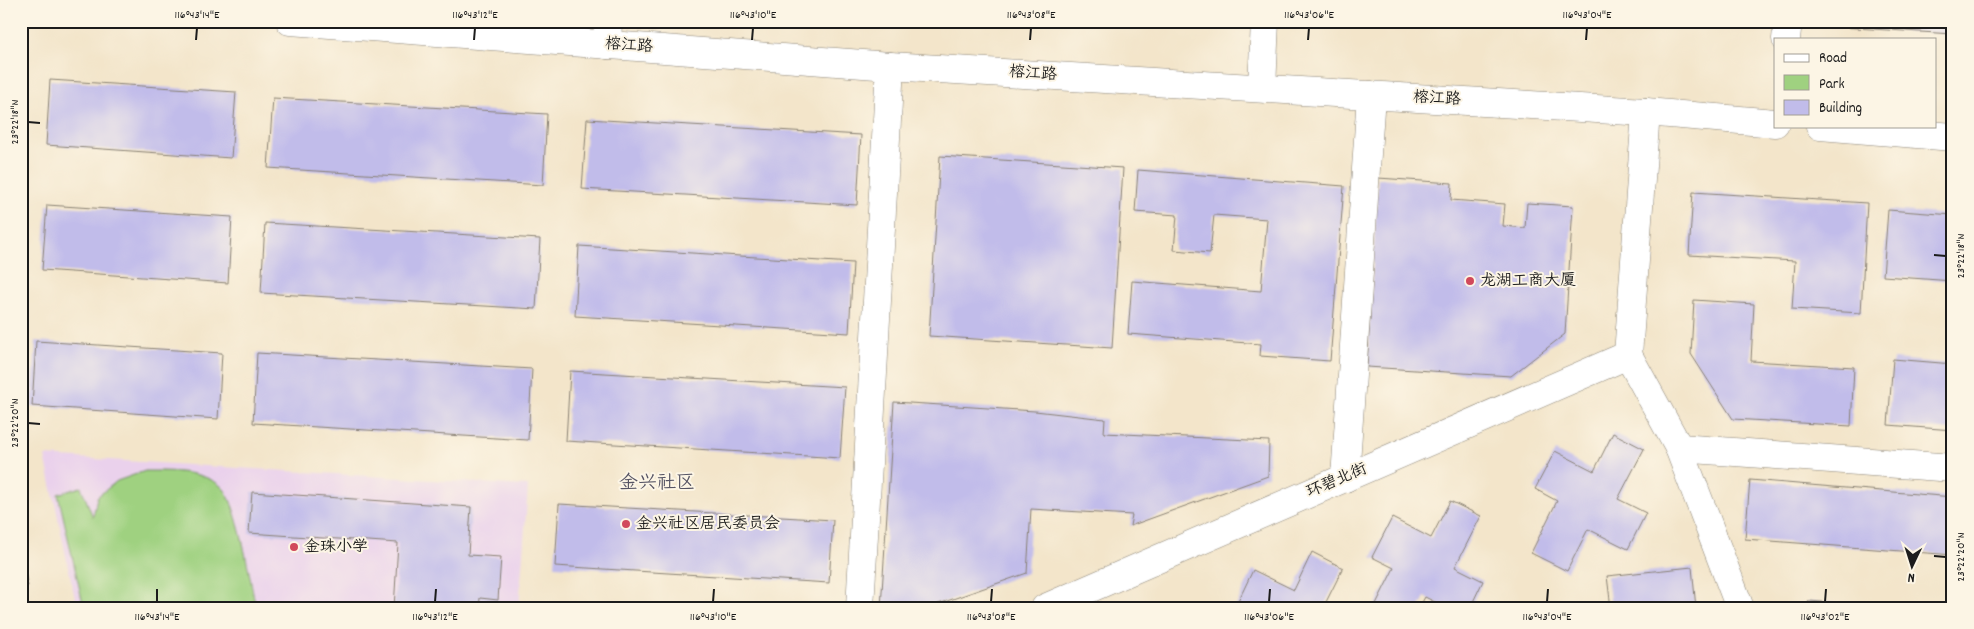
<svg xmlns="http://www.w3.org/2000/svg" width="1974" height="629" font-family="Dekko,'LXGW WenKai TC',sans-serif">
  <rect width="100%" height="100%" fill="#fcf5e5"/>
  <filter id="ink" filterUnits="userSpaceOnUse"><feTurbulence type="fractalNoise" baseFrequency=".02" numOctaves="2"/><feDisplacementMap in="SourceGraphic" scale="10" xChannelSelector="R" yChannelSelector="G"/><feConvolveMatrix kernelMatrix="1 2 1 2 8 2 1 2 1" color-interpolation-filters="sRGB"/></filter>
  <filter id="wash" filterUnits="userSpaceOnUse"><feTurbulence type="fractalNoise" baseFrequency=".0096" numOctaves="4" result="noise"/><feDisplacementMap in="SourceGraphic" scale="20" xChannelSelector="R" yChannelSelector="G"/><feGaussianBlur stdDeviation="1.12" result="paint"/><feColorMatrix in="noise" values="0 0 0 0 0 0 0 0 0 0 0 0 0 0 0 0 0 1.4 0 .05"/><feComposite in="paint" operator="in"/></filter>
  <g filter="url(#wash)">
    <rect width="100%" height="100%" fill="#f3e5ca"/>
    <polygon fill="#ead1ec" points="45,456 528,486 519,608 77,608"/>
    <path fill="#9fd180" stroke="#5e764e" d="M145 471C169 471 205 470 223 488 238 503 251 584 256 608H84L58 494 81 487 93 517 97 497 117 481Z"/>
    <g id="blocks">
      <g fill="#c1bcea">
        <polygon points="1807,21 1953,21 1953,34 1807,25"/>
        <polygon points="50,80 236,92 231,158 46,145"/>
        <polygon points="273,98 547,114 543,185 268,168"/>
        <polygon points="587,119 861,135 857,205 582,189"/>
        <polygon points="940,156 1123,168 1112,348 929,336"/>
        <polygon points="1138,170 1344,186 1330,361 1260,356 1261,344 1128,334 1132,281 1261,291 1267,219 1214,215 1210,253 1174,250 1177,215 1135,212"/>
        <polygon points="1378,178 1452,183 1451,200 1505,204 1503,226 1525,228 1527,203 1573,206 1565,334 1511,376 1367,367"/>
        <polygon points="1693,192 1867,203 1861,313 1792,309 1795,261 1689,255"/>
        <polygon points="47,205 232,217 228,283 42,270"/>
        <polygon points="1888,210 1953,215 1953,281 1883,276"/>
        <polygon points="265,223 540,239 536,309 261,293"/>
        <polygon points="579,246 853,263 849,333 575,316"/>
        <polygon points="1694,300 1754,304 1751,361 1854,367 1851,426 1733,419 1691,354"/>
        <polygon points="36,341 222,353 218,419 32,406"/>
        <polygon points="257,353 532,369 528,440 253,423"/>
        <polygon points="1893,359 1953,364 1953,430 1888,425"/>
        <polygon points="570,371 845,387 840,458 566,441"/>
        <polygon points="894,402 1035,411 1105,419 1104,433 1269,441 1268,476 1130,526 1132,515 1031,509 1027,573 927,608 881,608"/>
        <polygon points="1613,433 1644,449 1618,499 1646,513 1628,549 1588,529 1567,571 1531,553 1557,501 1535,489 1555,451 1594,471"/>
        <polygon points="1750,480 1953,497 1953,555 1745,539"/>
        <polygon points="252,492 471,507 468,555 501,557 498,600 480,598 479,608 394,608 398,543 249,533"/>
        <polygon points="1450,501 1481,516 1455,567 1483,581 1470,608 1447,608 1425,597 1419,608 1374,608 1394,568 1372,557 1392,518 1431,538"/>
        <polygon points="559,504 833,520 829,583 555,566"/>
        <polygon points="1312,552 1343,568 1323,608 1235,608 1253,570 1294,590"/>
        <polygon points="21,555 28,586 21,587"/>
        <polygon points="1692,567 1696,608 1611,608 1607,576"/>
        <polygon points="1808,601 1881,606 1881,608 1808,608"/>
      </g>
    </g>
  </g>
  <g filter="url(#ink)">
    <use href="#blocks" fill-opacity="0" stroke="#888073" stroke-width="1"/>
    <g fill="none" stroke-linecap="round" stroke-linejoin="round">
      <g stroke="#888073" stroke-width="29">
        <g id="minor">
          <polyline points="290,21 890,66 1646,112 1775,123"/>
          <polyline points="1786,39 1788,21"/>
          <polyline points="607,45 608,21"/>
          <polyline points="1262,88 1265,21"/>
          <polyline points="1646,112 1628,355 1679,448 1740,608"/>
          <polyline points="1820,126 1953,137"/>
          <polyline points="1679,448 1953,468"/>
          <polyline points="1345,478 1371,95"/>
          <polyline points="860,608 890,66"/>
          <polyline points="1045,608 1628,355"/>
        </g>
      </g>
      <use href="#minor" stroke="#fff" stroke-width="28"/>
    </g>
  </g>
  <path fill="none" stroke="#1c1c1c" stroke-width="2" d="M196 40 197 28M474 40 475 28M752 40 753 28M1030 40 1031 28M1308 40 1309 28M1586 40 1587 28M28 122 40 123M1934 255 1946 256M28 423 40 424M1934 556 1946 557M157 602V589M435 602 436 589M713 602 714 589M991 602 992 589M1269 602 1270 589M1547 602 1548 589M1825 602 1826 589"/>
  <g fill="#d1495b" stroke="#fcf5e5" stroke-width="2">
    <circle cx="1470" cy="281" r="5"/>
    <circle cx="626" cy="524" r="5"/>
    <circle cx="294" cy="547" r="5"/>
  </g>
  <g text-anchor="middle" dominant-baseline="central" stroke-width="4" stroke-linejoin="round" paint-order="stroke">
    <g font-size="16" fill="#1c1c1c" stroke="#fcf5e5">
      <text transform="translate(629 46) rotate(4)">榕江路</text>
      <text transform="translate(1033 74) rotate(4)">榕江路</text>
      <text transform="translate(1437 99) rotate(3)">榕江路</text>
      <text transform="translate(1337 481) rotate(-23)">环碧北街</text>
    </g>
    <g font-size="16" fill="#1c1c1c" stroke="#fcf5e5" text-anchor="start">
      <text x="1480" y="281">龙湖工商大厦</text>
      <text x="636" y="524">金兴社区居民委员会</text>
      <text x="304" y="547">金珠小学</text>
    </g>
    <g font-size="19" fill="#565464" stroke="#fcf5e5">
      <text x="657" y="484">金兴社区</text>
    </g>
  </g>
  <rect width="1974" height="629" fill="none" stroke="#fcf5e5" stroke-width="55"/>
  <rect x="1774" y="38" width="162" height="90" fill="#fcf5e5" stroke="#a29e95"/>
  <rect x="1784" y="54" width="25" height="8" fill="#ffffff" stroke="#a29e95"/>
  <text x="1819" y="62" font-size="15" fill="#1c1c1c">Road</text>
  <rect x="1784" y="75" width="25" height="15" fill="#9fd180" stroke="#a29e95"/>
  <text x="1819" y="88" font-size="15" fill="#1c1c1c">Park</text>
  <rect x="1784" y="100" width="25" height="15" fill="#c1bcea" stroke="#a29e95"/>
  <text x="1819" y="112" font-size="15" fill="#1c1c1c">Building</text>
  <g transform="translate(1912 566) rotate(184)" stroke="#fcf5e5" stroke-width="4" paint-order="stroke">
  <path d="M0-4L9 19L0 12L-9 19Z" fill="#1c1c1c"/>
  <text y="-8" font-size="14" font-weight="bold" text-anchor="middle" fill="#1c1c1c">N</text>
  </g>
  <rect x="28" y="28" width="1918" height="574" fill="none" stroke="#1c1c1c" stroke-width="2"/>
  <g font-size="12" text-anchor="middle" fill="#1c1c1c">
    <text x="197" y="18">116°43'14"E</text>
    <text x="475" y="18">116°43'12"E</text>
    <text x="753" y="18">116°43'10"E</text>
    <text x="1031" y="18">116°43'08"E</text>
    <text x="1309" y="18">116°43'06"E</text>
    <text x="1587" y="18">116°43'04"E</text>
    <text transform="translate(14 122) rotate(-90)" y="4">23°22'18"N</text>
    <text transform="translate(1960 256) rotate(-90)" y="4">23°22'18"N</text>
    <text transform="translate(14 423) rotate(-90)" y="4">23°22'20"N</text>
    <text transform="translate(1960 557) rotate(-90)" y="4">23°22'20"N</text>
    <text x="157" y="620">116°43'14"E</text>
    <text x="435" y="620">116°43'12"E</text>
    <text x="713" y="620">116°43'10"E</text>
    <text x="991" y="620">116°43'08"E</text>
    <text x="1269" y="620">116°43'06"E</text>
    <text x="1547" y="620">116°43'04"E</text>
    <text x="1825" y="620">116°43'02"E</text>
  </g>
</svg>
